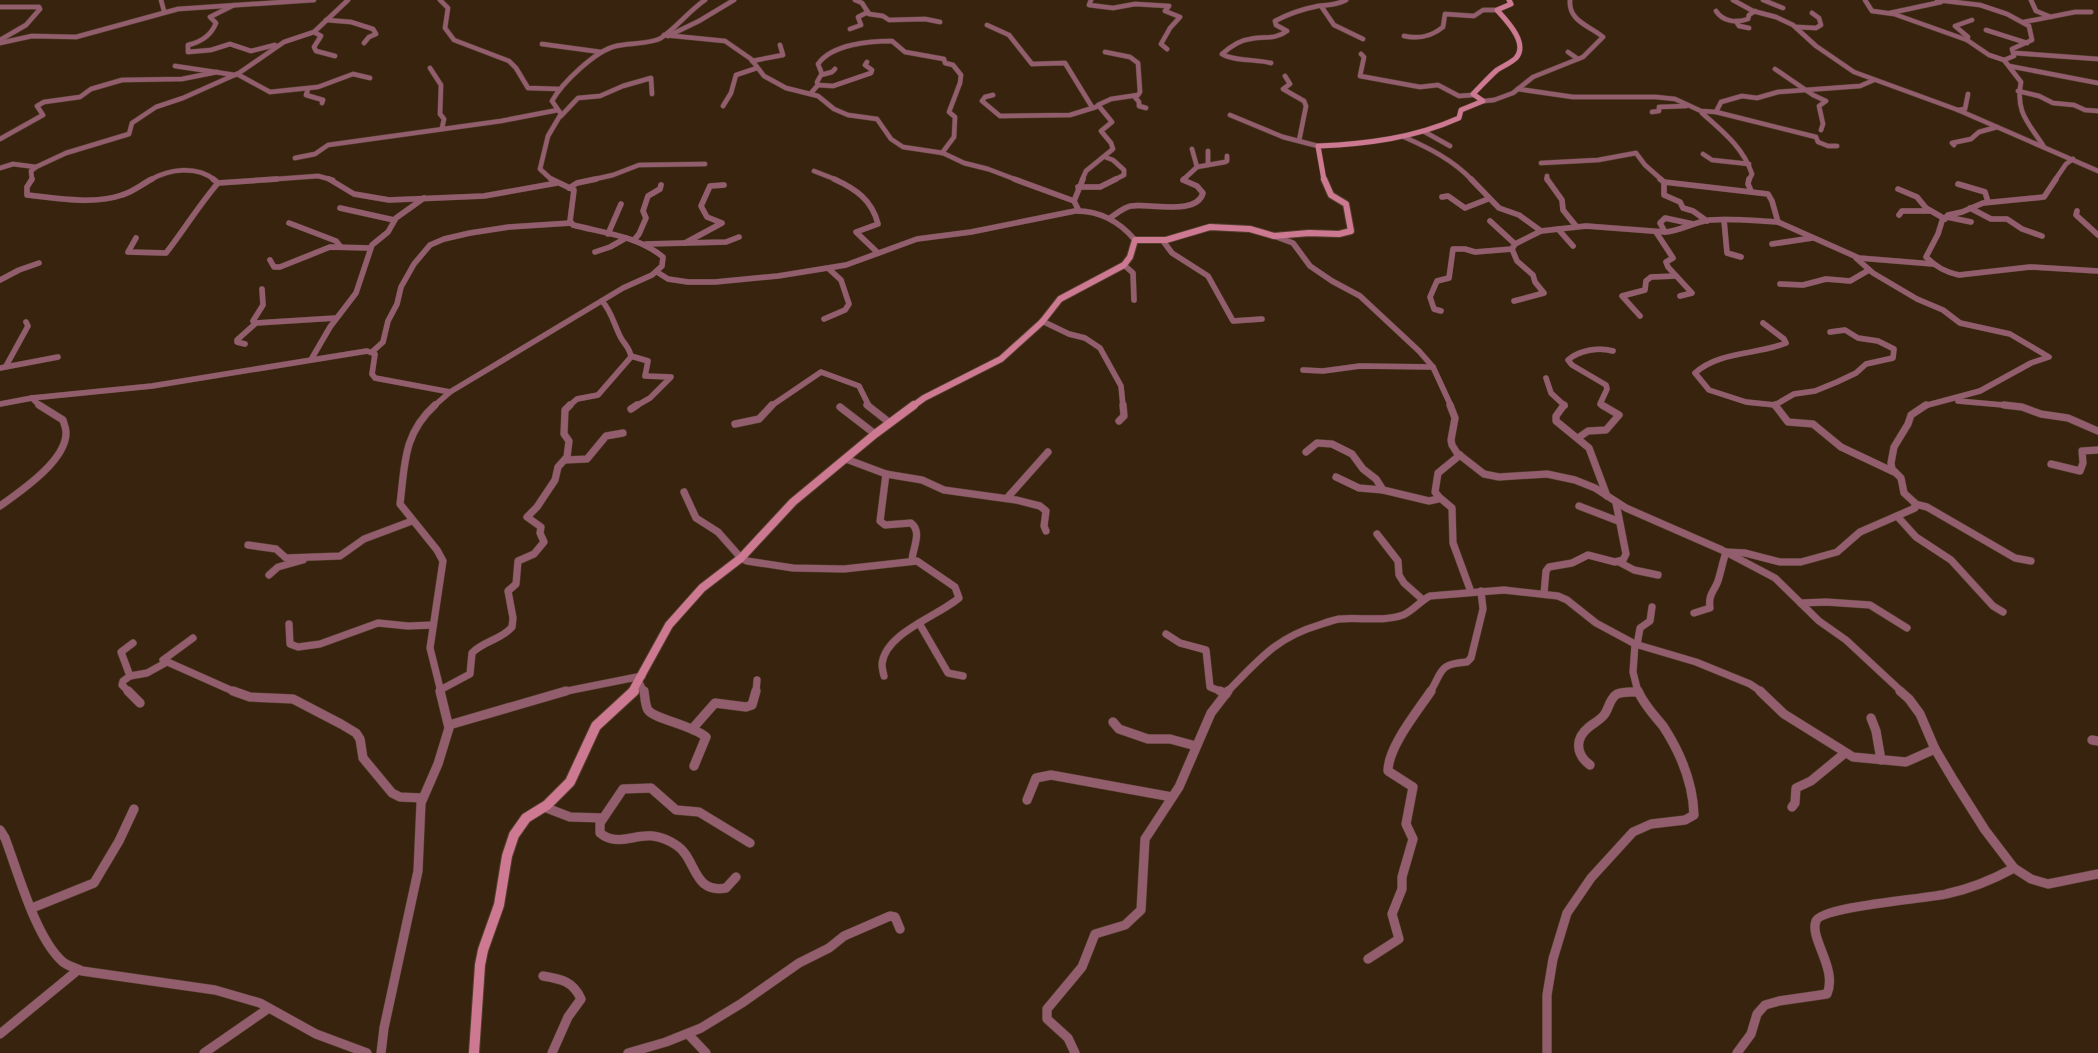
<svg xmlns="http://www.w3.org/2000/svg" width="2098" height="1053" font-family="'Crimson Pro',serif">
  <rect width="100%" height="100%" fill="#38230f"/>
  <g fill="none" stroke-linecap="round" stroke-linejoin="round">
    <g stroke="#533f2c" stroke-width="5.5">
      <g id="street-far3">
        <polyline points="161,0 164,11"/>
        <polyline points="440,0 448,8 445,28 454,40 509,61 516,68 528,88 559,89"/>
        <polyline points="855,0 862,3 869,14 883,16 889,20 925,19 940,22"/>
        <polyline points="1091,0 1089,5 1113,8 1135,4 1169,6 1165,11 1180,17 1170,28 1161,44 1167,49"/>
        <polyline points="1733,0 1753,11 1776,17 1793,25 1816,46 1854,72 1958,110 2098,171"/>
        <polyline points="1763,0 1783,8"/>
        <polyline points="1865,0 1872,11 1894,14 1967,40 1989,55 2004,60"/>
        <path d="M1937 0 1980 5 2007 14 2029 26 2032 40 2012 49 2014 56 2004 60 2021 82C2015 113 2029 123 2044 147"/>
        <polyline points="2031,0 2036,11 2051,17"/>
        <path d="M234 5 210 17 216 23C211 36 201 42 188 45V52L211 50 230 44 251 51 275 45"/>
        <polyline points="1321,6 1334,25 1363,39"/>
        <polyline points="0,7 39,7 40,9 26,25 0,40"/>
        <path d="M1716 11C1723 22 1737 23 1748 19L1749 15 1755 11"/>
        <polyline points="1890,13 1941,2"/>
        <polyline points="326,20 351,22 373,29 376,34 369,37 364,43"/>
        <polyline points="1736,21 1739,26 1749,28"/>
        <polyline points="2024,22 2075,12 2091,12"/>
        <polyline points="987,25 1009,35 1032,64 1065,63 1092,107"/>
        <polyline points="1797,27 1816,28 1821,25 1819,18 1812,13"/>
        <polyline points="850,29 861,25 858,17 868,12"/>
        <polyline points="1986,30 2027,43"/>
        <polyline points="314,32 321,36 314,47 316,51 335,56"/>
        <polyline points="664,35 725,41 751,59 764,76 786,88 818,96 834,109 848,115 877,119 891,139 903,147 943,153 964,163 988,169 1017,180"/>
        <polyline points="668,36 699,21 734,0"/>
        <path d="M1404 36C1419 39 1431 37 1443 27L1445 14 1474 16 1483 10H1497"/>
        <polyline points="1967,40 1968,37 1955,26 1972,20"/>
        <polyline points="0,43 32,36 76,37 178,9 314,0"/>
        <polyline points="542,44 601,52"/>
        <polyline points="1568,52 1578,59"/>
        <polyline points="2015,53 2098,59"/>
        <polyline points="1361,54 1364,57 1360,76 1420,87 1438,85 1459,96 1473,95"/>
        <polyline points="752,61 783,55 780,45"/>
        <path d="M1271 63C1256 59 1232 61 1222 54 1230 47 1239 40 1250 39 1264 36 1275 40 1287 31L1276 25 1275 21C1288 14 1303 9 1318 6 1328 5 1337 5 1346 0"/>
        <polyline points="175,66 235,75"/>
        <polyline points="2009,66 2098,83"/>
        <polyline points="430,68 441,85 440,114 444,119 442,128"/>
        <polyline points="1775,69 1813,95 1826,101 1819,106 1823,124 1821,130"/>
        <polyline points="237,74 270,92 318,87 353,74 370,78"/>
        <path d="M822 74 818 64C832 44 870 41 892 41L905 52 944 59 945 63 953 65 961 75 960 83 949 112 955 117 954 137 942 153"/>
        <polyline points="1285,76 1290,84 1283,89 1304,101 1306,106 1299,141"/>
        <polyline points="818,85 817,82 821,75 832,72 835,69"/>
        <polyline points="308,89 306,95 323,100 322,103"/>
        <polyline points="1518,89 1573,97 1656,97 1675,99 1701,111 1716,112 1721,102 1742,96 1757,98 1778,92 1860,86 1874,80"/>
        <polyline points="2018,91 2039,96 2053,103 2074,105 2085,110 2098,111"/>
        <polyline points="811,93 818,85 833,86 871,73 872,70 865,65 867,62"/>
        <polyline points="993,95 985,97 982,101 1000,116 1070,115 1096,107"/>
        <polyline points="1134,96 1139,102 1139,106 1146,108"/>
        <path d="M1484 101 1494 100 1513 93 1533 77 1583 57 1603 37C1590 26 1568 21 1570 0"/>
        <polyline points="723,106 731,93 736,75 757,68"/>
        <polyline points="1958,110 1965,109 1968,94"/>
        <polyline points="1652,112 1659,111 1659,107 1686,106"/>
        <polyline points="1716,112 1816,137 1818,142 1828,146 1837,146"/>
        <path d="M1702 113C1722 131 1743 147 1752 174L1749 180"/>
        <polyline points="1230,115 1283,137 1318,146"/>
        <polyline points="561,116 578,98 600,96 623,86 651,78 652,94"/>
        <polyline points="1423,131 1450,146"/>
        <path d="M1404 137C1429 148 1453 160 1472 180"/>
        <polyline points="0,139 43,115 37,106 44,102 80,97 91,89 122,80 182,79 217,72"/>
        <polyline points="1954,145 1952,143 1971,139 1979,132 1997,127"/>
        <polyline points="1192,149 1197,167"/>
        <polyline points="1208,151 1208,164"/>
        <polyline points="1703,154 1712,160 1749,164"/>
        <polyline points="1105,157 1113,160 1124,170 1124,175 1114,180"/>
        <polyline points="295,158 315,154 328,145 501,121 558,110"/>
        <polyline points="1541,163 1598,160 1636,153 1645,165 1662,180"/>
        <polyline points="0,168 13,164 36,167 66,153 129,134 132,123 156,107 183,98 239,73 284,42 314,32 348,0"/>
        <polyline points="814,171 837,180"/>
        <polyline points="1547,176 1547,180"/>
        <polyline points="32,180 31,171 36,167"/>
        <path d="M150 180C169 169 196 165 215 180"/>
        <polyline points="263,180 318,176 333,180"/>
        <path d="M552 180 540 169 548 136 561 114 552 101C562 83 595 51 616 46 627 43 652 44 661 38 676 28 689 11 705 0"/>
        <polyline points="591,180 613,175 639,165 705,164"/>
        <polyline points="1082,180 1086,171 1113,149 1111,143 1101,131 1112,122 1098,105 1111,99 1138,95 1140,92 1138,63 1130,57 1105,52"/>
        <polyline points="1183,180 1197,167 1225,162 1227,161 1227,156"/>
        <polyline points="2055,180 2066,164 2073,159"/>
      </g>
    </g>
    <g stroke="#533f2c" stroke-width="6">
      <g id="street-far2">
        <path d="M32 179 27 187V195C57 198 93 205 122 195 133 192 142 184 152 179"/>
        <polyline points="213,179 218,183 277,179"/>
        <polyline points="329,179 354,194 389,200 484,196 557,183"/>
        <path d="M834 179C856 189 872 200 878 224L856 232 878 253"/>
        <polyline points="1014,179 1074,201"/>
        <path d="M1471 179 1499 208 1519 215 1541 231 1586 226 1665 232C1681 231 1693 222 1710 220 1732 218 1756 221 1778 222"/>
        <polyline points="1547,179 1562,200 1563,210 1576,226"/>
        <polyline points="1660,179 1664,182 1768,194 1772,201 1778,222 1859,258 1933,264"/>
        <polyline points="1749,179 1748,184 1751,191"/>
        <path d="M2056 179 2044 197 1983 203 1962 212 1948 215 1942 221 1938 234 1926 257C1936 267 1945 272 1959 275L2030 267 2098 271"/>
        <polyline points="1664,182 1664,195 1680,202 1683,208 1693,211 1707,221"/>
        <polyline points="1958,184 1985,192 1988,202"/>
        <polyline points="1078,187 1100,187 1116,179"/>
        <polyline points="569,188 577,183 596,179"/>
        <polyline points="1898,189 1917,197 1926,208 1945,219"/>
        <polyline points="1442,197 1448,196 1465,208 1488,199"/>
        <polyline points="340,208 394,220"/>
        <polyline points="1970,208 1991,219 2007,219 2022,229 2042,236"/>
        <polyline points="1079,211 1074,201 1083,179"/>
        <polyline points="2077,211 2076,215 2098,235"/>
        <polyline points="1899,215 1902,211 1930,211"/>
        <polyline points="1947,217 1971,222"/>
        <path d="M1110 218C1116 214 1124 207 1131 206 1149 203 1197 216 1203 193L1197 186 1183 180 1184 179"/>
        <polyline points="1724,220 1727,253 1741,257"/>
        <polyline points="1490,221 1515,244"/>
        <polyline points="289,223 336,241 340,246"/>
        <polyline points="1558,229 1573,246"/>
        <polyline points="1656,232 1673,258 1666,262 1668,267 1692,293 1680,296"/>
        <polyline points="1665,232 1660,223 1665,218 1693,224"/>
        <polyline points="608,234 621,204"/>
        <polyline points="1274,236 1293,243 1310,266 1332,281 1360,296 1419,351 1433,367 1451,406"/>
        <path d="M136 238 128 252 166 253C184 230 199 205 218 183"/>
        <polyline points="634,240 639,234 646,218 643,211 648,196 660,189 661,185"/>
        <polyline points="1163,241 1172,253 1208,276 1233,321 1262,319"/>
        <polyline points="685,243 722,223 707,217 701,206 710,186 724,185"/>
        <polyline points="646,244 726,242 739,237"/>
        <polyline points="1772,244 1812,238"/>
        <polyline points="595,252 610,247 626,238"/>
        <polyline points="1856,258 1873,273 1917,299 1943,310 1960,323 2010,334 2049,357 2031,363 1980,391 1924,406"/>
        <polyline points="270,260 274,267 280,267 330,247 370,248"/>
        <polyline points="1124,265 1133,273 1134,300"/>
        <path d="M657 272 668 279 688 282H715L778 276 846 265 917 239 971 232 1075 211C1099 210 1120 222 1135 240"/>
        <polyline points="0,280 19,270 39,263"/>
        <polyline points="1780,284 1803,285 1826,279 1850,281 1869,270"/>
        <polyline points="1514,301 1544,293 1535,282 1533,275 1517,261 1512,249 1515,244 1541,231"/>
        <polyline points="1441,311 1434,309 1430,297 1437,281 1449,278 1453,249 1465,249 1475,252 1512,249"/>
        <polyline points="1640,316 1622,296 1645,290 1646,281 1651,277 1676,276"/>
        <polyline points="824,319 845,310 849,304 841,280 829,269"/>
        <polyline points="1042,321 1069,334 1085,338 1100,348 1121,386 1123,406"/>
        <polyline points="256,323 253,321 263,305 262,289"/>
        <path d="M1763 323 1784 339 1786 343C1757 355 1719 351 1695 373L1709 390 1746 402 1775 405"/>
        <polyline points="245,344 237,342 237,340 256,323 336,318"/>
        <polyline points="372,352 383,342 388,321 397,304 401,287 414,264 430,245 444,239 470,233 509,227 571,223"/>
        <polyline points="631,356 648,361 645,376 671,377 650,398 636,406"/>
        <polyline points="312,358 330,327 356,293 372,245 388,232 396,218 424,198"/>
        <polyline points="6,366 28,326 26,322"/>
        <polyline points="0,368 58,357"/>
        <polyline points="1303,370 1323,371 1360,366 1433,367"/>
        <polyline points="1546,378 1551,393 1565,406"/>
        <polyline points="32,398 40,406"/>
        <polyline points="1958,401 2015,406"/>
        <polyline points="0,404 32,398 152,386 367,351 375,354 372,374 375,378 450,392"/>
        <path d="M434 406 450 392 623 288 652 275 662 266 663 257C638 236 604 233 573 225L570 221 574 190 551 179"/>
        <path d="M569 406 577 399 598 395 631 357C630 348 625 345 621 338 614 325 612 312 602 301"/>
        <polyline points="771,406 821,372 859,386 869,406"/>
        <path d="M1604 406 1600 404 1607 389 1606 385 1572 365 1568 360C1579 350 1599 347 1613 351"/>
        <polyline points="1776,406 1775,405 1794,394 1815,391 1837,382 1856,373 1866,364 1893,358 1894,349 1878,341 1858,338 1845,330 1830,332"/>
      </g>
    </g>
    <g stroke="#533f2c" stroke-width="8">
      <g id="street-far1">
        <path d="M435 405C403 434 405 464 400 504L437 550 443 561 430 648 441 692"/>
        <polyline points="867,405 890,423"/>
        <polyline points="1450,405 1455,418 1451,440 1452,445 1457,453 1484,474 1499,477 1547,474 1575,480 1595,488 1626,508 1722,550 1775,578 1819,621 1846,640 1902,692"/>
        <polyline points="1564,405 1556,416 1556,421 1589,448 1607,496"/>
        <polyline points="1775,405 1788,422 1813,424 1841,447 1894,472"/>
        <polyline points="2004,405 2022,407 2041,414 2068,418 2098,431"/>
        <polyline points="840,407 875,434"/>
        <polyline points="631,409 637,405"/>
        <polyline points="1119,421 1124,416 1123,405"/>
        <polyline points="735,424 759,419 772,405"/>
        <polyline points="1578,438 1588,431 1606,430 1619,415 1602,405"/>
        <polyline points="1306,452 1317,443 1332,444 1352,454 1363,469 1376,479 1383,490 1429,501 1438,499"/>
        <polyline points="1460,455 1438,473 1435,492 1439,497 1452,508 1453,543 1471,592"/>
        <polyline points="846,459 886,474 922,480 944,490 1016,500 1040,506 1046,511 1044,526 1046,531"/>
        <polyline points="565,460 587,459 606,436 623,433"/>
        <polyline points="2051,464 2080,471 2083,463 2082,451 2098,450"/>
        <path d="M886 474 880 521 885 525 911 523C923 532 912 549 912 561"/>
        <polyline points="1336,477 1359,488 1383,490"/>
        <path d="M684 492 696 518 718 532 741 558 747 561 793 568 844 569 917 561 955 587 959 598C938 616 885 633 882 664 882 667 883 672 884 676"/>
        <polyline points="1007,498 1048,452"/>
        <polyline points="1915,504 1927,507 2015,558 2031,561"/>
        <path d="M0 506C21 491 67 460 66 432 66 428 64 424 63 420L39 405"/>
        <polyline points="1579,506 1618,521"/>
        <polyline points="1897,516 1916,537 1951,560 1993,606 2003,612"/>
        <polyline points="1377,534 1398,561 1399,575 1404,583 1422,599"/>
        <polyline points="248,545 276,549 286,558 340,556 364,539 412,521"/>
        <polyline points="1619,562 1634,570 1658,575"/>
        <polyline points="269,575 278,567 303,560"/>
        <polyline points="1544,593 1546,571 1549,567 1572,563 1588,555 1615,562 1623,560 1626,554 1616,503"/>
        <polyline points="1801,603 1826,602 1870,605 1907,628"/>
        <path d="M1694 613 1710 608C1708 594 1714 592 1718 581 1721 571 1723 561 1726 552L1745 553 1780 562H1801L1837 552 1860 532 1915 508V503L1904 493 1901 478 1892 469 1891 463 1894 447 1908 424 1911 415 1926 405"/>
        <polyline points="919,623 948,673 963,676"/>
        <polyline points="289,624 290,644 298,647 320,644 378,623 408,626 433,625"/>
        <polyline points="1166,634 1180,643 1206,650 1210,687 1222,692"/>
        <polyline points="193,638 163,660 235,692"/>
        <polyline points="133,643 121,652 130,676 147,673 167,662"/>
        <polyline points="1635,644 1633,672 1638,692"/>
        <polyline points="1637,645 1640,628 1650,621 1652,607"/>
        <polyline points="639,682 644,692"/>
        <path d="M440 690 470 674 472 653C483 641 501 640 512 627L513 618 508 591 516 584 518 561 534 554 544 542 540 533 541 527 527 517 537 507 555 480 558 467 567 457 569 441 564 434 565 410 570 405"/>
        <polyline points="129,692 122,685 123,681 130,676"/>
        <polyline points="562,692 642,676"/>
        <polyline points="756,692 757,680"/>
        <path d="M1227 692C1258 661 1275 638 1319 625 1325 623 1333 620 1339 619 1360 617 1383 622 1403 615 1413 611 1420 601 1430 596L1504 590 1558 596 1567 600 1596 623 1635 644 1696 662 1750 684 1762 692"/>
        <path d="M1430 692C1443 672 1437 664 1467 662L1471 658 1483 609 1481 591"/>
        <polyline points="1623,692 1638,692"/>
      </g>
    </g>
    <g stroke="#533f2c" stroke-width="10">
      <g id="street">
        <polyline points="128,691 140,703"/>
        <polyline points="233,691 250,697 293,699 341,724 356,733 360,739 363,758 392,793 400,797 422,798"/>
        <path d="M644 691C645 697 645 705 648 710 654 719 692 725 706 737L694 766"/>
        <polyline points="1220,691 1226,694"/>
        <polyline points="1760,691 1784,714 1853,757 1906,762 1935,749"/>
        <polyline points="1900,691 1909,699 1920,714 1935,749 1954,781 1985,830 2014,868 2031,879 2048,884 2098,874"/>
        <polyline points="1871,718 1876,731 1881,760"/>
        <polyline points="1113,722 1119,729 1148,739 1170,739 1196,746"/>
        <polyline points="449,725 566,691"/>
        <polyline points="693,728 715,703 746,707 752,705 756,691"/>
        <polyline points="2092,740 2098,741"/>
        <path d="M1590 765C1575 754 1575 738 1589 727 1594 723 1600 720 1604 715 1609 709 1609 699 1617 694 1623 691 1631 692 1638 692"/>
        <polyline points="1027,800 1036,778 1051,775 1172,797"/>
        <polyline points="544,807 570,817 603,818"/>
        <polyline points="1792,807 1795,803 1796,788 1811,781 1845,753"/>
        <path d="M0 830 5 838C18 872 36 939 63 962 68 966 76 968 82 971L215 990 260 1003 316 1034 367 1053"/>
        <path d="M736 877 726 888C692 894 697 858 676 845 670 841 661 837 653 836 634 834 617 847 600 833V823L623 789 651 788 676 810 699 812 750 843"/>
        <polyline points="32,908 94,883 119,841 134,809"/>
        <path d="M1368 959 1399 939 1392 914 1402 889V877L1413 839 1406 824 1413 787 1388 771C1388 747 1417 712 1431 691"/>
        <path d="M543 976C561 979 573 981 581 999L568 1017 552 1053"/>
        <polyline points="0,1034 78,970"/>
        <polyline points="688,1034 706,1053"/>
        <polyline points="204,1053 269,1008"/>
        <polyline points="381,1053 384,1028 418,871 421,803 438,764 449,728 440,691"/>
        <polyline points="628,1053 666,1042 701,1028 742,1003 799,963 829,948 844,936 890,916 895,917 900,929"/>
        <polyline points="1075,1053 1068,1038 1047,1019 1047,1009 1082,967 1095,934 1125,925 1141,910 1145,839 1179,787 1211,713 1228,691"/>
        <path d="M1547 1053V995L1553 959 1567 913 1591 878 1633 832 1651 824 1685 820 1694 815C1693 784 1680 752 1663 726 1654 715 1644 705 1638 691"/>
        <path d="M1737 1053 1751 1034 1757 1014 1765 1005 1779 1001 1827 994C1838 969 1809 938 1816 921 1822 906 1926 899 1946 894 1970 889 1992 880 2014 868"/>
      </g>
    </g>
    <g stroke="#533f2c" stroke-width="6">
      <path id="secondary-far3" d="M1324 180 1318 146C1367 144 1414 138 1459 118L1461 110 1483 101 1473 94C1481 86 1489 77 1497 70 1503 66 1511 63 1516 58 1529 43 1506 20 1497 10L1511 4 1509 0"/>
    </g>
    <g stroke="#533f2c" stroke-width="8">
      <polyline id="secondary-far2" points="913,406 924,398 1001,359 1042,322 1060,299 1124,265 1130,257 1135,240 1166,240 1210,227 1250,229 1274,236 1309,233 1339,234 1351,231 1346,204 1331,195 1324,179"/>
    </g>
    <g stroke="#533f2c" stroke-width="10">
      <polyline id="secondary-far1" points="632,692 669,625 702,588 741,558 793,502 875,434 914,405"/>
    </g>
    <g stroke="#533f2c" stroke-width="12">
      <polyline id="secondary" points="474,1053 480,965 483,950 499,905 507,856 514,835 526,818 547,805 570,782 596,726 634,691"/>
    </g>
    <use href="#street-far3" stroke="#925d6c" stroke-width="4.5"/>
    <use href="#street-far2" stroke="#925d6c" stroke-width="5.5"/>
    <use href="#street-far1" stroke="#925d6c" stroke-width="7"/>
    <use href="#street" stroke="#925d6c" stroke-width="9"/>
    <use href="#secondary-far3" stroke="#cd7992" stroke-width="5"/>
    <use href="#secondary-far2" stroke="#cd7992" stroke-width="6"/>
    <use href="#secondary-far1" stroke="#cd7992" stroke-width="8"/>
    <use href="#secondary" stroke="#cd7992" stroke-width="10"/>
  </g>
</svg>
